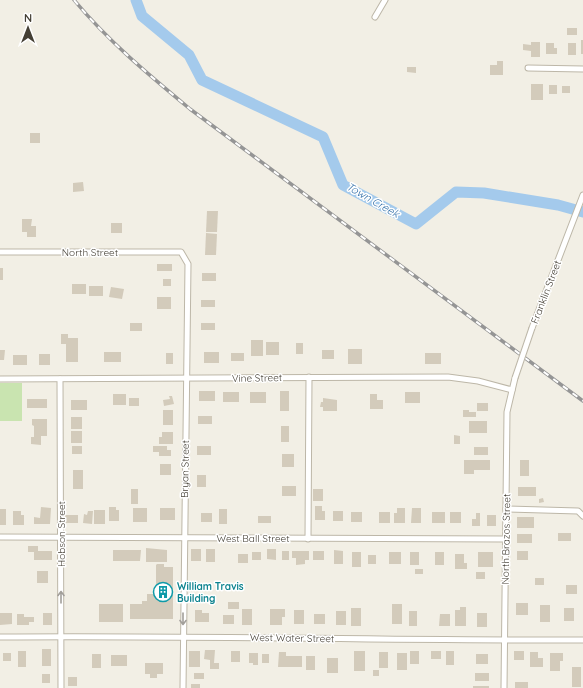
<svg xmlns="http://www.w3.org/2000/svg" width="583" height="688" font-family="Quicksand,sans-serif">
  <rect width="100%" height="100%" fill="#f2efe5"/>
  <rect fill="#c9e4b0" x="0" y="383" width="22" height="38"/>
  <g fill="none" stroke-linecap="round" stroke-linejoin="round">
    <polyline stroke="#a4caec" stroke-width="11" points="136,0 142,16 189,55 202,80 323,137 343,185 416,224 456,192 484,193 558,205 583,212"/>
  </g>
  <g fill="#d3cbbb">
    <rect x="567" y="28" width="10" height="7"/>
    <rect x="581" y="40" width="2" height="14"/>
    <polygon points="531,42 540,42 540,57 531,57 531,51 523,50 523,44 531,45"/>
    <polygon points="546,43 554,43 554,48 557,48 557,54 546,54"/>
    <rect x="568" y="43" width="8" height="12"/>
    <polygon points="497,61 503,61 503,75 490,75 490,65 497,65"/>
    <polygon points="407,67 416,67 416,73 407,72"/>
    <rect x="531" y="84" width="12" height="16"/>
    <rect x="549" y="85" width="8" height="9"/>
    <rect x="562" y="86" width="8" height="7"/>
    <rect x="30" y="133" width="10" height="10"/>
    <polygon points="83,182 84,191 73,192 73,183"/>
    <polygon points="207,211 218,211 217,232 206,232"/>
    <polygon points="22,219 32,219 31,226 36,226 36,237 27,237 27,232 22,232"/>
    <rect x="111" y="223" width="11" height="10"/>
    <polygon points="206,233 217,234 216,255 205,255"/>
    <rect x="157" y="264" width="15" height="7"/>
    <rect x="0" y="268" width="3" height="12"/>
    <rect x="202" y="273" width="14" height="8"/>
    <rect x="163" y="279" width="8" height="7"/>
    <rect x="72" y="284" width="14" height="10"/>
    <rect x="89" y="286" width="14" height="10"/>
    <polygon points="111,287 124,289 122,299 109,297"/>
    <rect x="157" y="297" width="14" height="12"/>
    <rect x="201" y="300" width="14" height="7"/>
    <rect x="130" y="323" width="12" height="8"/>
    <rect x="201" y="323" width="14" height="7"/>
    <polygon points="61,334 68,334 68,338 78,338 78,362 66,362 66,344 61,344"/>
    <rect x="251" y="340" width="12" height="16"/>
    <rect x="266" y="342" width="13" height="13"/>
    <rect x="296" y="343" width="7" height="11"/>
    <rect x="348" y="349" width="14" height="15"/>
    <polygon points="0,350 5,350 4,360 0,360"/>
    <rect x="322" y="350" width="12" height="9"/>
    <rect x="104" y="352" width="17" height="10"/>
    <rect x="204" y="352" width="15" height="11"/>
    <rect x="166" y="353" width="7" height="11"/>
    <rect x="231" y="353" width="13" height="8"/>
    <rect x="425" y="353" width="16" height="11"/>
    <rect x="39" y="354" width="11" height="11"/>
    <rect x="13" y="355" width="14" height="10"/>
    <rect x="199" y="391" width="16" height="10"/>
    <rect x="280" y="391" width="9" height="20"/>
    <rect x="223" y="392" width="16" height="10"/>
    <rect x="250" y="392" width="16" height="11"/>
    <rect x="405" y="392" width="15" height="11"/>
    <rect x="113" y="394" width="13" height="11"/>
    <polygon points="370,394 377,394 377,400 383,400 383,409 370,409"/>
    <polygon points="169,396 172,396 174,404 164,406 163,400 170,399"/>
    <rect x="129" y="398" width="10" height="8"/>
    <polygon points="323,398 337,400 337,411 323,411 323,407 320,407 321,402 323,402"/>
    <rect x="27" y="399" width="20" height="9"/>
    <rect x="71" y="400" width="16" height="10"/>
    <rect x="477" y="403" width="11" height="8"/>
    <rect x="163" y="410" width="10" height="15"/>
    <polygon points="463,410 469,410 469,412 476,412 476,417 463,417"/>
    <rect x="198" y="416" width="14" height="8"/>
    <rect x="71" y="417" width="11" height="12"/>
    <polygon points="32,419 47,419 47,436 41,436 41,445 31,444 31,437 34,437 34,426 32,425"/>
    <rect x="469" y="421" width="18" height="12"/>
    <rect x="281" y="426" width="8" height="16"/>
    <rect x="71" y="431" width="11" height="12"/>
    <polygon points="162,432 173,432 173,444 159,444 159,437 162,437"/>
    <polygon points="454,435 460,436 460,444 454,444"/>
    <rect x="72" y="446" width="10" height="8"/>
    <polygon points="153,446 167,446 167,450 171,450 171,456 159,456 159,452 153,452"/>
    <rect x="197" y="446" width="14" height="9"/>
    <rect x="474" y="447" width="14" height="8"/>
    <rect x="282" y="454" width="12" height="13"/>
    <polygon points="464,460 490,460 490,470 474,470 474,474 464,474"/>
    <rect x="520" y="460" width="9" height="16"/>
    <rect x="160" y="464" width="11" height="11"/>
    <rect x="73" y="470" width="10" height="19"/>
    <rect x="197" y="475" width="9" height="12"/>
    <rect x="282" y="486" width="14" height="10"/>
    <rect x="518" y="487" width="18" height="9"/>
    <rect x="131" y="489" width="7" height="15"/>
    <rect x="313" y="489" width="10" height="12"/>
    <polygon points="543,498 544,502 539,503 539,499"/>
    <polygon points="315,506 322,506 322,511 325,511 325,520 315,520"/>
    <polygon points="41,507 51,508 50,524 34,524 34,517 40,518"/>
    <polygon points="109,507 116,507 116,510 119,510 119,521 109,521"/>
    <rect x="133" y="508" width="14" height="14"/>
    <rect x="160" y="508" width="15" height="12"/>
    <polygon points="397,508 405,508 405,523 394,523 394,513 397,513"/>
    <polygon points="412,508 421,508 421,523 411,523"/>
    <rect x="0" y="509" width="6" height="16"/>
    <rect x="219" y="509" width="8" height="15"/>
    <rect x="94" y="510" width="11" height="14"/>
    <polygon points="13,511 21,511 21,515 24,515 24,525 13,525"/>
    <polygon points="88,511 93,511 92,524 83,523 84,514 87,515"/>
    <rect x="333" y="511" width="10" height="10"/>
    <rect x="351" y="512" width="11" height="10"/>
    <rect x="379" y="512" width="11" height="11"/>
    <rect x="432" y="512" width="13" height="11"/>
    <rect x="450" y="512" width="11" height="11"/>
    <rect x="201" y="513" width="11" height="9"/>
    <polygon points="476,513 480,513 480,526 472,526 472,519 476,519"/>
    <rect x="65" y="515" width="13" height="8"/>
    <rect x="487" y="515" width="9" height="11"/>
    <rect x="258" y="516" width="13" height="7"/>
    <rect x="517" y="517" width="17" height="11"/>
    <rect x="558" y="533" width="13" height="8"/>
    <rect x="517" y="534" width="15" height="9"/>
    <polygon points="28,546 38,546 38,551 52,551 52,560 34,560 34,552 28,552"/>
    <polygon points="146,548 167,550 167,562 146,562"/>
    <rect x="191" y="549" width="10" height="12"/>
    <rect x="206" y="549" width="9" height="13"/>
    <polygon points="267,549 276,549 276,560 267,559"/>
    <polygon points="113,550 141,550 140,561 113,561"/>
    <polygon points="334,550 343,551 343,564 334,564"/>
    <rect x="282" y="551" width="7" height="9"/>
    <polygon points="292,551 309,551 309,560 305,560 305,564 296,565 296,558 292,558"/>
    <rect x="313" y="551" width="11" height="9"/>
    <rect x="517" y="551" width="11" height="9"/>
    <rect x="252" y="552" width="9" height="8"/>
    <rect x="352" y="552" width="9" height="15"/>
    <rect x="389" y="552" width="12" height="12"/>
    <rect x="410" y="552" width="9" height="13"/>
    <rect x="435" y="552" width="9" height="13"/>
    <rect x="478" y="552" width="15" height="15"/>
    <rect x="238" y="554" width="10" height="9"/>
    <polygon points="455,554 464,554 464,563 467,563 467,569 455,569"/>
    <rect x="368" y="555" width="8" height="9"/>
    <polygon points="157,564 164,564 164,567 173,567 173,619 130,619 130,604 142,604 142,601 147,601 147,594 153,594 153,590 156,590 156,565"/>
    <rect x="415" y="569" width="8" height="5"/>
    <rect x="37" y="571" width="11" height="12"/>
    <rect x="476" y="572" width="9" height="7"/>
    <rect x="535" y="578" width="9" height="7"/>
    <rect x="566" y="585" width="11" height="9"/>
    <rect x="228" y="602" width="11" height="7"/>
    <rect x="516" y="603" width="12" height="12"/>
    <rect x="99" y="604" width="24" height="18"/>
    <rect x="392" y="604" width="10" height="20"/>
    <rect x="540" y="605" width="10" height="17"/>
    <polygon points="460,607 466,607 466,626 455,626 455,610 460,610"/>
    <rect x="351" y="608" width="10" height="18"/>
    <rect x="564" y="608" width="10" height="13"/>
    <rect x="242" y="609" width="10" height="16"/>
    <polygon points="270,609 285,609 285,617 282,617 282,625 270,625"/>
    <polygon points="195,610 202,610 202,613 209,613 209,622 195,622"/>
    <rect x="294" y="610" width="10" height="14"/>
    <rect x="336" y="611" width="10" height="14"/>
    <rect x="409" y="611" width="8" height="15"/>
    <polygon points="0,613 12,613 12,624 0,625"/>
    <rect x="43" y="613" width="9" height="12"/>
    <rect x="477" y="613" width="10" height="14"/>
    <polygon points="17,614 24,614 24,617 34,617 34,622 29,622 29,625 17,625"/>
    <rect x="314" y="614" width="11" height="10"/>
    <polygon points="440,614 450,614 450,626 439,626"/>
    <rect x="223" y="615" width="11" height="9"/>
    <rect x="42" y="649" width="9" height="17"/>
    <polygon points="205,650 215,650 214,663 219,663 219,669 210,669 210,660 204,659"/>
    <rect x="18" y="651" width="8" height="16"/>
    <rect x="189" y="651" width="11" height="16"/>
    <rect x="231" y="651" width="9" height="11"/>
    <rect x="354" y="651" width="11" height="20"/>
    <rect x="410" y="651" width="9" height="13"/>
    <rect x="431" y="651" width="10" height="8"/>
    <rect x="446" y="651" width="8" height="14"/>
    <rect x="514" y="651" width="10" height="9"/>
    <polygon points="279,652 286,652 286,656 302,656 302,667 278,667"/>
    <rect x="379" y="652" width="9" height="16"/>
    <polygon points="530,652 538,652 538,658 543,658 543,667 530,667"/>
    <rect x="3" y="653" width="8" height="8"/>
    <polygon points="249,653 258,653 258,665 253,665 253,663 249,663"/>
    <rect x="397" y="653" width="10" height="17"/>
    <polygon points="550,653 563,653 563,661 560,661 560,671 550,671"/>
    <rect x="92" y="654" width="9" height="14"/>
    <rect x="262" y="654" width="7" height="9"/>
    <rect x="476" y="654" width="12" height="10"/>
    <rect x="111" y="655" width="16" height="11"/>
    <rect x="306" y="656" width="9" height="14"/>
    <rect x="327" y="658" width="11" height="15"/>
    <polygon points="145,663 163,663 163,674 157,674 157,678 150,678 150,674 145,674"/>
    <rect x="572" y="667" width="9" height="20"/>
    <rect x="373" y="670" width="6" height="6"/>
    <rect x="194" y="673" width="10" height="6"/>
    <rect x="475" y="673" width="14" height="8"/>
    <rect x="42" y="674" width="8" height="9"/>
    <rect x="68" y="677" width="9" height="9"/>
    <rect x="515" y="682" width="13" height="6"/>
    <rect x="191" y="684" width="9" height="4"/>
    <rect x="473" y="686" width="16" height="2"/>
  </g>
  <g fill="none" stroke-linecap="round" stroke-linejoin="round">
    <g stroke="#bdb7a8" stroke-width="7">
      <g id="minor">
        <polyline points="375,17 385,0"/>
        <polyline points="528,68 583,69"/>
        <polyline points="0,252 181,252 188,264 183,688"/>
        <polyline points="532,328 583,195"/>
        <polyline points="0,379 448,377 478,381 512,390"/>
        <polyline points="60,379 61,688"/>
        <polyline points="506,509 578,511 583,516"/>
        <polyline points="0,537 506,539"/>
        <polyline points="308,539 309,377"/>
        <path d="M0 637C194 635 389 641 583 640"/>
        <polyline points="504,688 507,412 515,378"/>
      </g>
    </g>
    <use href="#minor" stroke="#fff" stroke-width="5"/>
    <g stroke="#959595" stroke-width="3.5">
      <path id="rail" d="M74 0C108 41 149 75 190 109L583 401"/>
    </g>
    <use href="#rail" stroke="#fff" stroke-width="2" stroke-dasharray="6" stroke-linecap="butt"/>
    <g stroke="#bdb7a8" stroke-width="7" stroke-linecap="butt">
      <polyline id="minor-bridge" points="515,378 532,328"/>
    </g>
    <use href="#minor-bridge" stroke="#fff" stroke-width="5"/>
  </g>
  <defs><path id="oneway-shaft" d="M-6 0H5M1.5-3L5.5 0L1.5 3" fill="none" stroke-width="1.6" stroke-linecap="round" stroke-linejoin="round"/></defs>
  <g stroke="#a29f9a">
    <use href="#oneway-shaft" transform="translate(61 597) rotate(-90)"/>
    <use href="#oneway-shaft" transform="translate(183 619) rotate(90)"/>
  </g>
  <defs>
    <g id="building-ring" transform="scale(1)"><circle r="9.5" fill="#fff" stroke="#0f9aa8" stroke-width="1.5"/><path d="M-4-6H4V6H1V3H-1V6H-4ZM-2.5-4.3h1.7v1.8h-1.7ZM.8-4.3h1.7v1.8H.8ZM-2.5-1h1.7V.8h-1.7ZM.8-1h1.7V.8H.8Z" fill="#0f9aa8"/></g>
  </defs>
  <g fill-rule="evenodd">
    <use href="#building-ring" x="163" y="592"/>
  </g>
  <g text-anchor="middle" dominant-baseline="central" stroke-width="3" stroke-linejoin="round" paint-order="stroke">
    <g font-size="10" fill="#443f35" stroke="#fff">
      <text x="90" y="252">North Street</text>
      <text transform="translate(546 292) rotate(-69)">Franklin Street</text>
      <text transform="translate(257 378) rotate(-1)">Vine Street</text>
      <text transform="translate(185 469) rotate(-89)">Bryan Street</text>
      <text transform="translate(61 534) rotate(-90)">Hobson Street</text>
      <text x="253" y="538">West Ball Street</text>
      <text transform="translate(506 539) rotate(-89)">North Brazos Street</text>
      <text transform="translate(292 638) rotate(1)">West Water Street</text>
    </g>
    <g font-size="10" font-weight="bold" fill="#0d838f" stroke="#fff" text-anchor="start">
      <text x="177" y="586">William Travis<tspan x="177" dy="12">Building</tspan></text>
    </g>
    <g font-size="11" font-style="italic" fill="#3471aa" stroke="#fff">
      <text transform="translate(373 200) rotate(30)">Town Creek</text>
    </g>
  </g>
  <g transform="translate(28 28)" stroke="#ffffff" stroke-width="3" paint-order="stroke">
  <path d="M0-3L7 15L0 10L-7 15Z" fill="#443f35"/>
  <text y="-6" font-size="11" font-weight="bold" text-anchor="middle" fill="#443f35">N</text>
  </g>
</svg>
